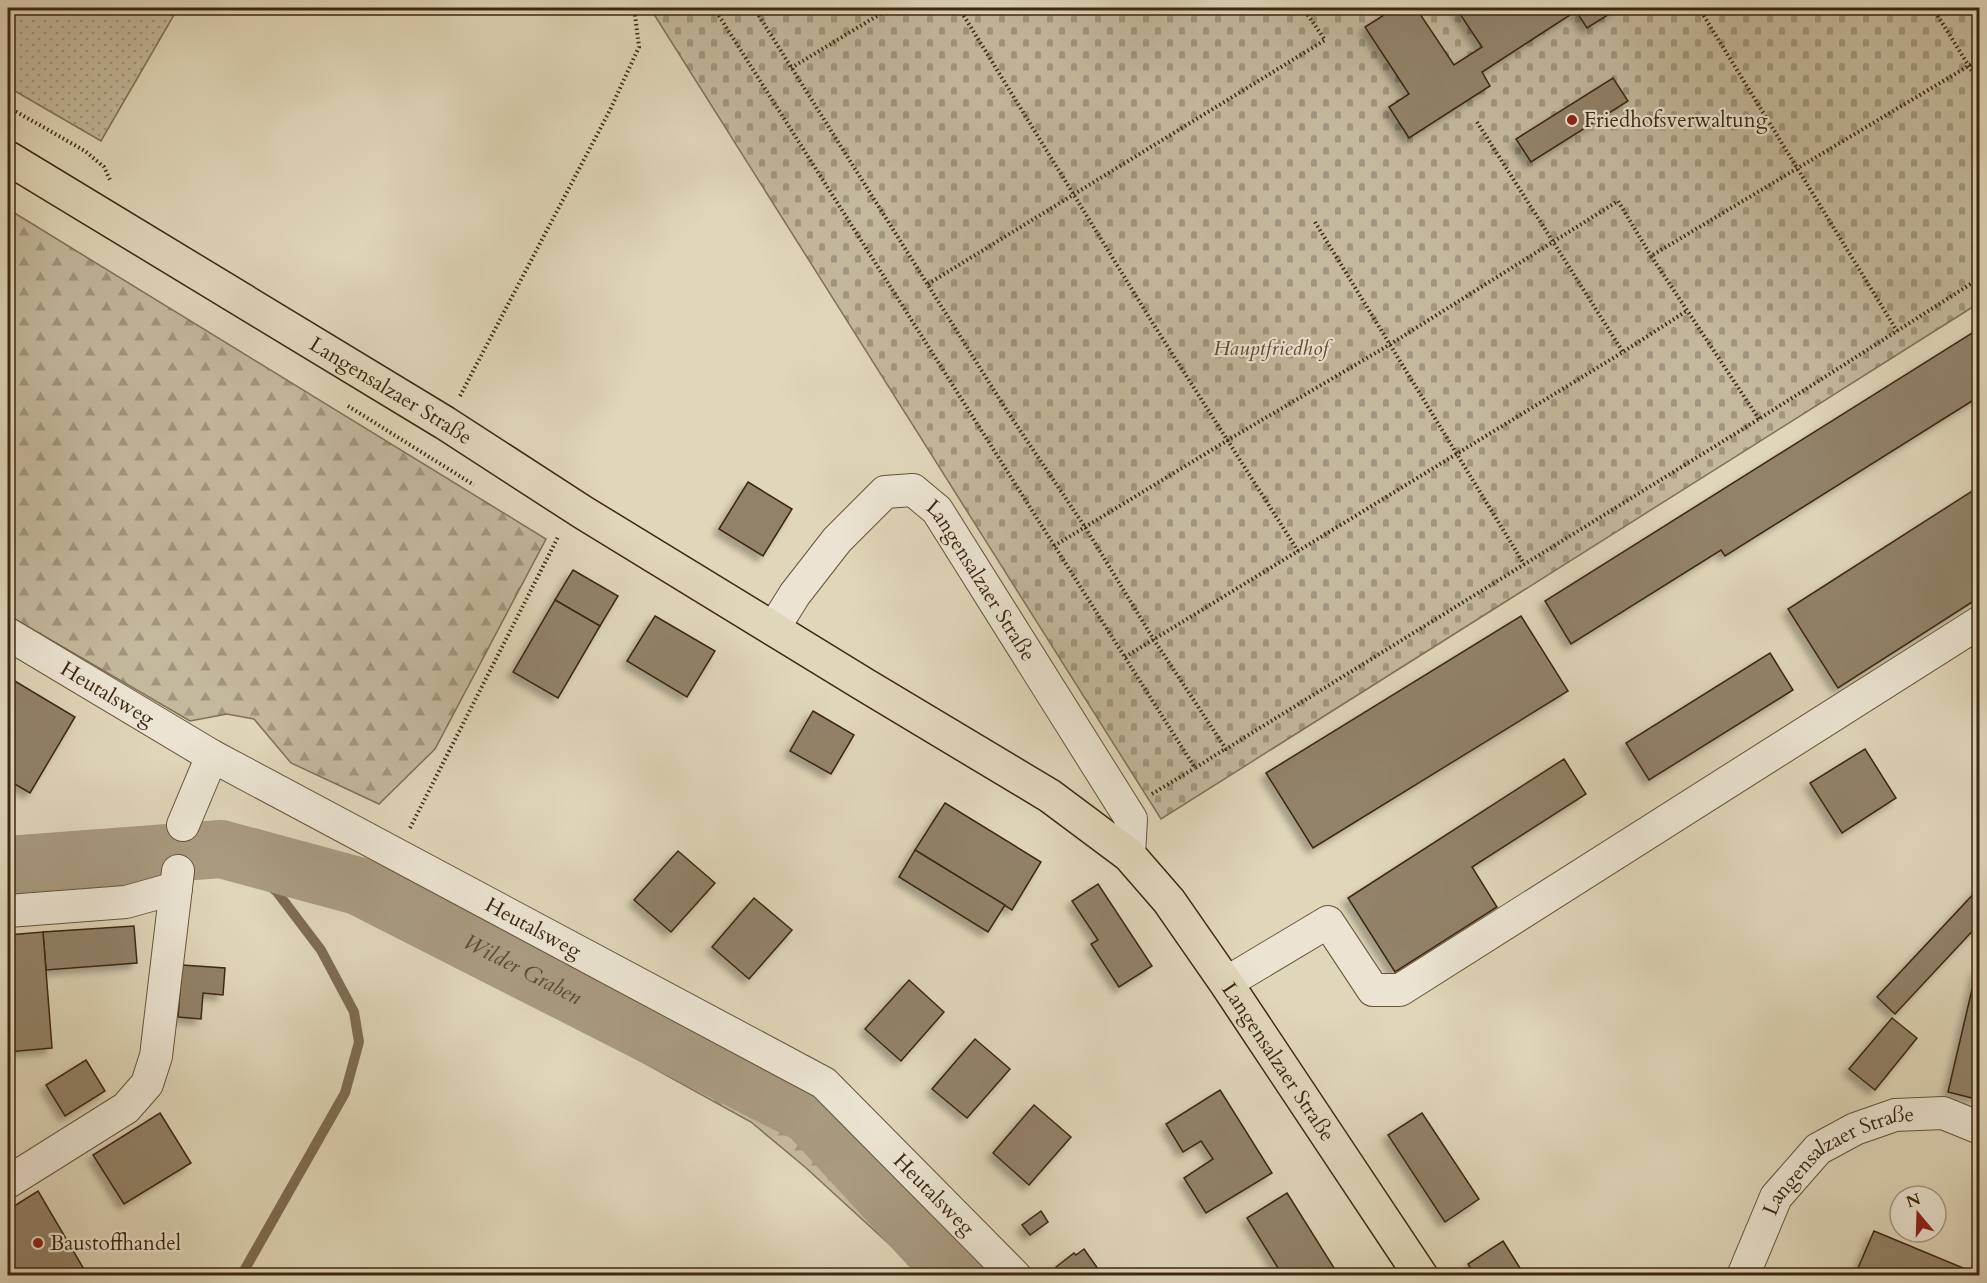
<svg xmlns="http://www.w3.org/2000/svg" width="1987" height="1283" font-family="Cardo,serif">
  <defs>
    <pattern id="grass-dots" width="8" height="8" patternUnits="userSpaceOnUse" patternTransform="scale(1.5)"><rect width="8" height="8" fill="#c4b89d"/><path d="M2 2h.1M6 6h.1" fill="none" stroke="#a0967f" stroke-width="1.8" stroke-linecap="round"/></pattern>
    <pattern id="forest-firs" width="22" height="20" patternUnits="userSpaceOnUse" patternTransform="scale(1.5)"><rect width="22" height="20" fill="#c4b89d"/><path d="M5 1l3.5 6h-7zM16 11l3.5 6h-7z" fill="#a0967f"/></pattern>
    <pattern id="cemetery-stones" width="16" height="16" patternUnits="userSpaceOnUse" patternTransform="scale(1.5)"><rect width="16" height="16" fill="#c4b89d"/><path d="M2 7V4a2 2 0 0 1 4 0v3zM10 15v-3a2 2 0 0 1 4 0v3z" fill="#a0967f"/></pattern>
    <filter id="shadow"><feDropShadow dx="-5.5" dy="5.5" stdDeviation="3" flood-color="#0004"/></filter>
  </defs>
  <rect width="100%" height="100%" fill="#e0d6b9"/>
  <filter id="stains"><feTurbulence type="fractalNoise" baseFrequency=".00333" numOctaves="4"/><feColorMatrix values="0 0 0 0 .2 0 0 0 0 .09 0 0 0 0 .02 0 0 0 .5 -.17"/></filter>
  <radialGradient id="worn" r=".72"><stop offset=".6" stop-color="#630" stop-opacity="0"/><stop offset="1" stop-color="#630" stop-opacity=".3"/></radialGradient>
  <polygon fill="url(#grass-dots)" stroke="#807058" stroke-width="1.5" points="8,8 178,8 101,141 8,87"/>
  <g fill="url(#forest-firs)" stroke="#807058" stroke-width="1.5">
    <polygon points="8,209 546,539 435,749 379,804 291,763 254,719 227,714 190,721 8,615"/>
    <polygon points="459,907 696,1027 818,1098 999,1275 923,1275 805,1167 751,1122 429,944"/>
  </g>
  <polygon fill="url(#cemetery-stones)" stroke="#807058" stroke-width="1.5" points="650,8 1979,8 1979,303 1161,819"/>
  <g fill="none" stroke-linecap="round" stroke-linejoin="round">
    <polyline stroke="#7e6c54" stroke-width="10" points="232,852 277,892 321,950 354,1012 359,1042 345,1093 241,1276"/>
    <path stroke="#a99a80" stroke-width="58" id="s1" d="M8 865 221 849 358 886 809 1115 957 1276"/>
  </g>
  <g fill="#928269" stroke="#3d2712" stroke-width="1.5" filter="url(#shadow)">
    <polygon points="1395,8 1416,8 1454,65 1482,47 1456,8 1619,8 1587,28 1576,11 1482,72 1490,86 1409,138 1389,107 1409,94 1365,27"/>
    <polygon points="1613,78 1628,101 1531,162 1516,139"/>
    <polygon points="1980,328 1980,396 1725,556 1721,550 1571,644 1545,601"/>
    <polygon points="748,482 792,509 763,556 719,529"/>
    <polygon points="1980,486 1980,597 1838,688 1788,609"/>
    <polygon points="573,570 618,596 600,626 555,600"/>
    <polygon points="555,600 600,626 558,698 513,672"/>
    <polygon points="655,616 715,651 687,697 627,661"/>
    <polygon points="1521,616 1568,691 1313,848 1266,773"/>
    <polygon points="1770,653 1793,690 1649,780 1626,743"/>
    <polygon points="8,677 75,717 30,793 8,780"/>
    <polygon points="813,711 854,735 831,774 790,751"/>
    <polygon points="1865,749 1896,798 1842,833 1810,783"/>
    <polygon points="1564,759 1586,794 1472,867 1497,907 1395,972 1348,898"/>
    <polygon points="945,803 1041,862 1012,910 915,850"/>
    <polygon points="915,850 1005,905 988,932 899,877"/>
    <polygon points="678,851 715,883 671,932 634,900"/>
    <polygon points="1098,884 1152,966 1119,987 1091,944 1098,940 1072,901"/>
    <polygon points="1980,887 1980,923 1895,1014 1877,997"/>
    <polygon points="754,898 792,930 749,979 712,947"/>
    <polygon points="134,926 137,963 46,970 43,932"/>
    <polygon points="43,932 52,1048 8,1052 8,935"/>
    <polygon points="182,965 225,968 223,995 203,993 201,1019 178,1017"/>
    <polygon points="1977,968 1980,969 1980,1086 1976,1099 1948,1092"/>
    <polygon points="909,980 944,1012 901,1061 865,1029"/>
    <polygon points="1892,1018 1917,1038 1875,1090 1849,1069"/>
    <polygon points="975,1039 1010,1069 967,1118 932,1089"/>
    <polygon points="86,1060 105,1091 65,1116 46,1085"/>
    <polygon points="1220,1090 1272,1173 1206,1213 1184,1178 1213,1159 1201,1141 1183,1152 1166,1124"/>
    <polygon points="1034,1105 1071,1137 1029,1185 993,1153"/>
    <polygon points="160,1113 191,1163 124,1204 93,1155"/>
    <polygon points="1422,1113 1479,1199 1445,1222 1388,1135"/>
    <polygon points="38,1191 88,1276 8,1276 8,1210"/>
    <polygon points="1287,1193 1336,1271 1330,1276 1283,1276 1247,1218"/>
    <polygon points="1041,1211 1048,1222 1030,1235 1022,1225"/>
    <polygon points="1874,1231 1980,1275 1980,1276 1855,1275"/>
    <polygon points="1503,1241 1525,1276 1475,1276 1468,1264"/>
    <polygon points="1084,1249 1103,1276 1064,1276 1056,1267 1074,1253 1076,1255"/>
  </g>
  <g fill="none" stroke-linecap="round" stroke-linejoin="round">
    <g stroke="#66533c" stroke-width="34">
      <g id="minor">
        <path id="s2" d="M773 629 795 594 837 540 885 492 913 490 937 510 1131 819 1129 855"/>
        <path id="s3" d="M8 634 212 756 824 1083 1015 1276"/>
        <polyline points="183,825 212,756"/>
        <polyline points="8,911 126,902 176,888"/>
        <polyline points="1226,983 1328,922 1373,990 1400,990 1980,622"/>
        <polyline points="8,1182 126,1108 147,1084 156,1056 178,871"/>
        <path id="s4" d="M1743 1276 1776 1197 1818 1149 1855 1129 1895 1115 1943 1113 1980 1128"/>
      </g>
    </g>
    <g stroke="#3d2712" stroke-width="36">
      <g id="major">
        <path id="s5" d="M8 158 445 423 584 513 865 685 1050 796 1129 855 1169 901 1226 983 1421 1276"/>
      </g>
    </g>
    <g stroke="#3d2712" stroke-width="4" stroke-dasharray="1.5 3" stroke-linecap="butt">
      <polyline points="714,8 1195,768 1225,749"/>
      <polyline points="754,8 1007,411 1085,527 1154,640 1226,749 1759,419 1980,278"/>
      <polyline points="959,8 1152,322 1298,551"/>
      <polyline points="1699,8 1897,331"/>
      <polyline points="1933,8 1980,84"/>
      <polyline points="791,68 890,8"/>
      <polyline points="8,107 85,151 104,167 110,180"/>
      <polyline points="1477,122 1623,352"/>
      <polyline points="1315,222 1524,564"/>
      <polyline points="928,284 1325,40 1303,8"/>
      <polyline points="460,396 610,110 639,47 635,15 630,8"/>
      <polyline points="348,406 474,485"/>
      <polyline points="1759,419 1651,256 1980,59"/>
      <polyline points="1054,546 1228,440 1389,345 1618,201 1651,256"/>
      <polyline points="1125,657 1623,352 1688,310"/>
      <polyline points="1152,794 1195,768"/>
      <polyline points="410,828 558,537"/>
    </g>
    <use href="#minor" stroke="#ebe4d2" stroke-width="32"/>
    <use href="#major" stroke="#e0d6b9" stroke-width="33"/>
  </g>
  <g fill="#8f2418" stroke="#ebe4d2" stroke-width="2">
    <circle cx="1572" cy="120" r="6"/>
    <circle cx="38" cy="1243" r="6"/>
  </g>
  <g text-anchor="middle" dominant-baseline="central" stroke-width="4.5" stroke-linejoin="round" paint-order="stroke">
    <g font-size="21" fill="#3d2712" stroke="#ebe4d2" text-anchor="start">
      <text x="1584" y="120">Friedhofsverwaltung</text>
      <text x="50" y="1243">Baustoffhandel</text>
    </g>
    <g font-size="21" font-style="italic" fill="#5f4b35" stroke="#ebe4d2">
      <text x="1271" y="348">Hauptfriedhof</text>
    </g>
    <g font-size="21" fill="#3d2712" stroke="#ebe4d2">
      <text stroke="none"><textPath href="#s5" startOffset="448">Langensalzaer Straße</textPath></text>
      <text stroke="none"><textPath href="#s2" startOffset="320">Langensalzaer Straße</textPath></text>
      <text stroke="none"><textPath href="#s3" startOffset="116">Heutalsweg</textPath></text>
      <text stroke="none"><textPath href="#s3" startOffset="602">Heutalsweg</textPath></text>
      <text stroke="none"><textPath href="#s5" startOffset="1576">Langensalzaer Straße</textPath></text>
      <text stroke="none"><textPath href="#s4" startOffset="160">Langensalzaer Straße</textPath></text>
      <text stroke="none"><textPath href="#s3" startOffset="1088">Heutalsweg</textPath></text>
    </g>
    <g font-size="22" font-style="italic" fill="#5d4a33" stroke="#ebe4d2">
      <text stroke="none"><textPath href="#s1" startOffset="540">Wilder Graben</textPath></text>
    </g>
  </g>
  <rect width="1987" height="1283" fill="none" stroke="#e0d6b9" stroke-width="30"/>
  <rect x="9" y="9" width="1969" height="1265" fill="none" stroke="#3d2712" stroke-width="3"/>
  <rect x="15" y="15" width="1957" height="1253" fill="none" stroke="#3d2712" stroke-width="1.5"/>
  <g transform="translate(1918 1214) rotate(341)"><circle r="28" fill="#ebe4d2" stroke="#a59885" stroke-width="1.5"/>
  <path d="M0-4.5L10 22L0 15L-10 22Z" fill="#8f2418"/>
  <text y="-9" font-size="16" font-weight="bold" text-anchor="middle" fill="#3d2712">N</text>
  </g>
  <rect width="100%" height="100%" filter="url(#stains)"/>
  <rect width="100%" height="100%" fill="url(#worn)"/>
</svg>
